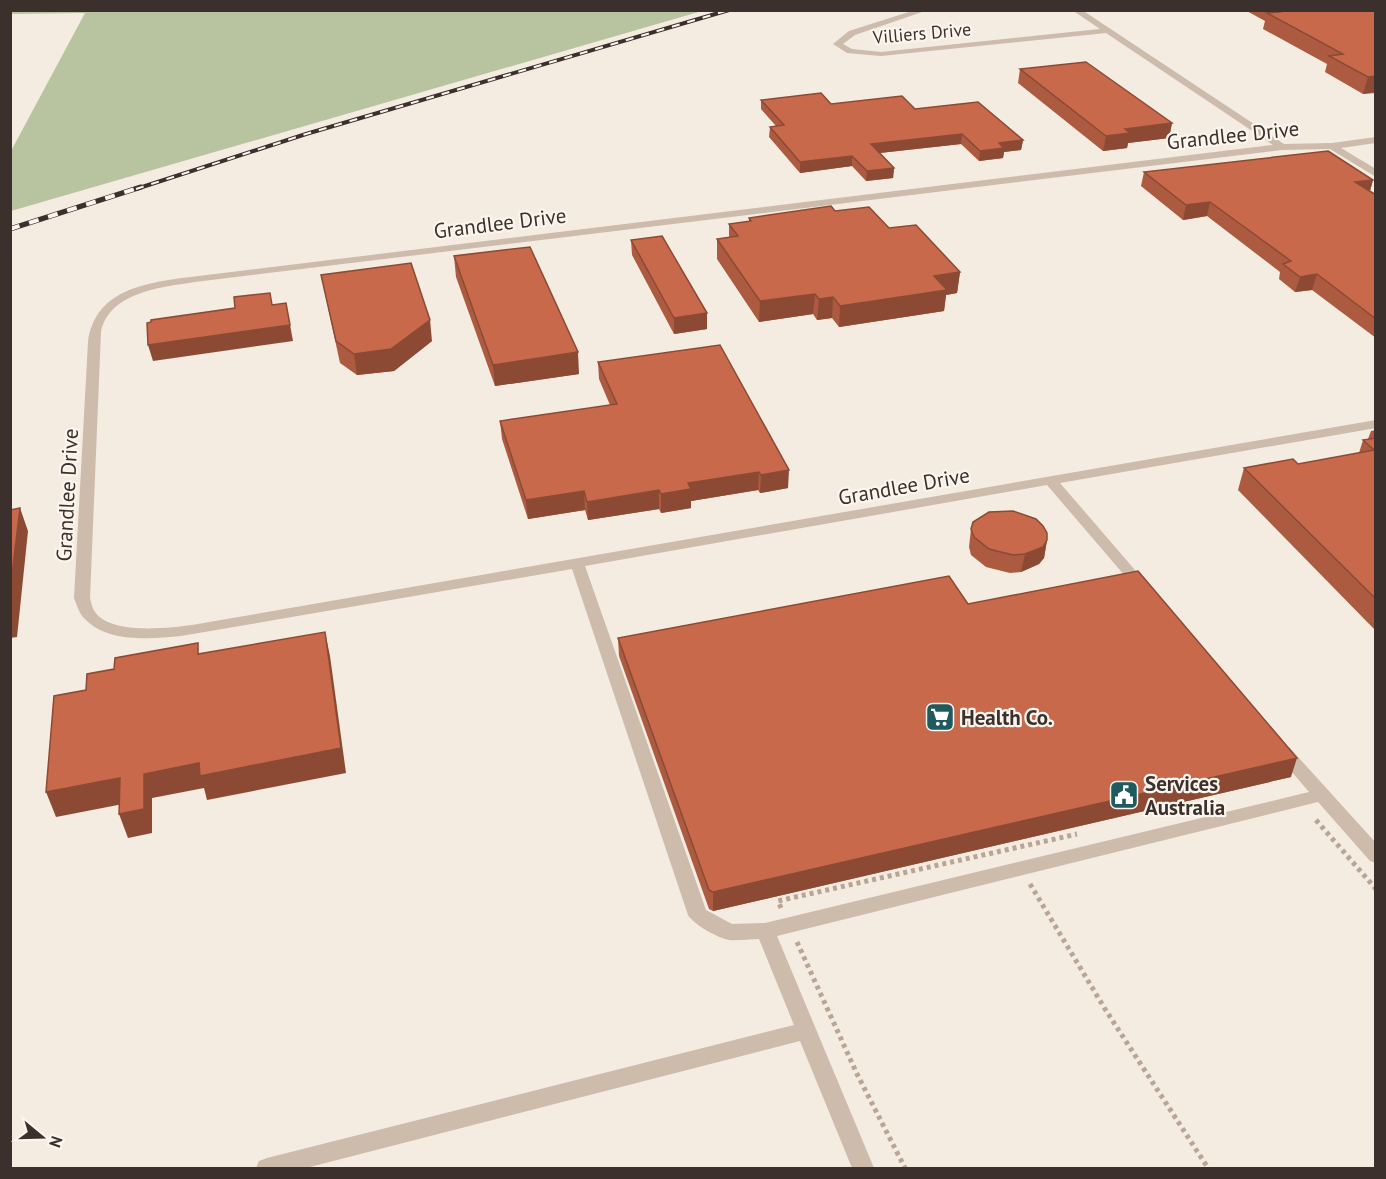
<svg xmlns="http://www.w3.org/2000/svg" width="1386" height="1179" font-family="'PT Sans',sans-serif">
  <rect width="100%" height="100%" fill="#f4ebe1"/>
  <polygon fill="#b8c4a0" points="11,10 702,10 702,11 11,211 11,151 85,13 11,14"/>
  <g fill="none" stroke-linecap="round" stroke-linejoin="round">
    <g stroke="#b9a596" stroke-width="5" stroke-dasharray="4 4" stroke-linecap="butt">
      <polyline points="1316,820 1376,889"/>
      <polyline points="1030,884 1105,1009 1208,1168"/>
      <polyline points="781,908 778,901 1077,834"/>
      <polyline points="797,942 857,1074 905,1168"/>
    </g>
    <path fill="#cdbbac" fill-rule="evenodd" d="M915 10H928L855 35 843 44 852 49 881 52 1100 29 1072 10H1082L1284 144 1332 143 1376 137V143L1341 148 1376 169V177L1330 149 1282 150 195 282C162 287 109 292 101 332L90 598C91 602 92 608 95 612 111 635 168 628 192 625L1376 420V428L1060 483 1147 584 1149 587 1147 590H1137L1047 485 585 566 706 910 732 924 765 923 1309 792 1274 751 1277 747H1289L1376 843V863L1370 861 1318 802 777 936 874 1168H852L800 1041 306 1168H256L259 1161 267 1158 794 1025 759 939C749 939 738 941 729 940 718 938 694 925 688 915L572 569 181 636C152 639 107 643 85 619 79 614 77 605 74 598L88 342C95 292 140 284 182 278L1273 145 1106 33 881 56 847 53 833 44 849 31Z"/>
    <g stroke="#3b302b" stroke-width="4">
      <polyline id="rail-far1" points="136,189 306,134 729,10"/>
    </g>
    <g stroke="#3b302b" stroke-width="5">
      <polyline id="rail" points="10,229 141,187"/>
    </g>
    <use href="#rail-far1" stroke="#fbf5ee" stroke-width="2" stroke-dasharray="8" stroke-linecap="butt"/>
    <use href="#rail" stroke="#fbf5ee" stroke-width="4" stroke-dasharray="10" stroke-linecap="butt"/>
  </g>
  <g fill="#ac5a40">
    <polygon points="1245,10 1376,10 1376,93 1363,94 1325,72 1327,64 1263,29 1265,21"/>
    <polygon points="1020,69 1172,123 1169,138 1128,143 1127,148 1103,151 1018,83"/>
    <polygon points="761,100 915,109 1023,140 1021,150 1004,152 1003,158 979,161 961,144 880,153 894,168 893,178 866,181 852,166 800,173 769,137 770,127 776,126 761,109"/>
    <polygon points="1144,172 1373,180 1370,191 1376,195 1376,338 1312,290 1295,292 1279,279 1280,272 1207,216 1183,220 1141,186"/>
    <polygon points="835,211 889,228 960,272 957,293 946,295 944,311 839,327 832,318 817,320 813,314 759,322 717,259 717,239 729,237 729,224 749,221 749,218"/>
    <polygon points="631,240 707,329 674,334 632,255"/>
    <polygon points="454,256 579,374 495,386 456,277"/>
    <polygon points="321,275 432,341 394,371 357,375 340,363"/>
    <polygon points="598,362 788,488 760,493 758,490 691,501 691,508 661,513 659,509 588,520 585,510 528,519 502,439 500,421 610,405 599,379"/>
    <polygon points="1376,430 1376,631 1238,490 1244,468 1298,464 1359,453 1363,440 1368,439 1371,431"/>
    <polygon points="971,529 1047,540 1044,558 1039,564 1021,572 1010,573 986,567 971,555 969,547"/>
    <polygon points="968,604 1291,777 713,911 709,909 619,656 618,638"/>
  </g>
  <g fill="#8c4a34">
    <polygon points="1376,76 1376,88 1374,92 1363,94 1368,77"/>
    <polygon points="1172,123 1169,138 1128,143 1127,148 1103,151 1106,136 1125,129"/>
    <polygon points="962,134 961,144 870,154 871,144"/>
    <polygon points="1023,140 1021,150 1004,152 1003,158 979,161 980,151 999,143"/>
    <polygon points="852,156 852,166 800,173 800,162"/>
    <polygon points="894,168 893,178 866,181 867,171"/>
    <polygon points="1373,180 1369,194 1355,182"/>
    <polygon points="1210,202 1207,216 1183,220 1186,205"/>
    <polygon points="960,272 957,293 946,295 944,311 839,327 840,306 934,276"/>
    <polygon points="1317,274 1312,290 1295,292 1300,277"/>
    <polygon points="815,294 813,314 759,322 760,301"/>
    <polygon points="833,297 832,318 817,320 819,299"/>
    <polygon points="286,303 293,341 153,361 148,345"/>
    <polygon points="707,313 707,329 674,334 674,318"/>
    <polygon points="430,320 432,341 394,371 357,375 354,354"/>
    <polygon points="578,352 579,374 495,386 493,365"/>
    <polygon points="789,470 788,488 760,493 761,475"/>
    <polygon points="759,472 758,490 691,501 691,508 661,513 661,494 688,483"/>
    <polygon points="659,490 659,509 588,520 587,502"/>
    <polygon points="584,491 585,510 528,519 526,500"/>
    <polygon points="20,508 28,531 17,637 10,638 10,591"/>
    <polygon points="1047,540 1044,558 1039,564 1021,572 1025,554"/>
    <polygon points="325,632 330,656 346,773 207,800 204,788 152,798 152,833 128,838 119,814 144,774"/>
    <polygon points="1297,758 1291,777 713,911 713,892"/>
    <polygon points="120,778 128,803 56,817 46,792"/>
  </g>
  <g fill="#c8694b" stroke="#8c4a34" stroke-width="1.5">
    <polygon points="1277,10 1376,10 1376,76 1368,77 1329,56 1343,54 1267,13 1280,12"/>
    <polygon points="1086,62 1172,123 1125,129 1130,133 1106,136 1020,69"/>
    <polygon points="821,93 831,104 902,96 915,109 978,102 1023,140 999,143 1004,148 980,151 962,134 871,144 894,168 867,171 852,156 800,162 770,127 784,125 761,100"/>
    <polygon points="1328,151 1373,180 1355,182 1376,195 1376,319 1317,274 1300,277 1283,264 1291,261 1210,202 1186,205 1144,172"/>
    <polygon points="831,206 835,211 869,207 889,228 916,225 960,272 934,276 947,290 840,306 833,297 819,299 815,294 760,301 717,239 738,236 729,224 751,221 749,218"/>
    <polygon points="662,236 707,313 674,318 631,240"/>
    <polygon points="530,247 578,352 493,365 454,256"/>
    <polygon points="411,263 430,320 391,349 354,354 336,341 321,275"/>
    <polygon points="270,293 272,305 286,303 290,325 148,345 147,323 151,322 151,320 235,308 234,297"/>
    <polygon points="720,345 789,470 761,475 759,472 688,483 691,489 661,494 659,490 587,502 584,491 526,500 500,421 617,404 598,362"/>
    <polygon points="1376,438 1376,599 1244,468 1293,459 1298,464 1374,450 1363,440"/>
    <polygon points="20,508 10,591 10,510"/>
    <polygon points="1013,511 1036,519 1043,526 1047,533 1047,540 1043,547 1025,554 1013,555 989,549 974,537 971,529 973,522 989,512"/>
    <polygon points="1138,571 1297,758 713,892 709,890 618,638 949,576 968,604"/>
    <polygon points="325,632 341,748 200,776 199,763 144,774 144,809 119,814 120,778 46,792 54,696 86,690 87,674 114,669 115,658 198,643 198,654"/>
  </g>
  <defs>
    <g id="supermarket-square" transform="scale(1.5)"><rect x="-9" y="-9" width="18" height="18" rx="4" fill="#1f5a5e" stroke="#fbf5ee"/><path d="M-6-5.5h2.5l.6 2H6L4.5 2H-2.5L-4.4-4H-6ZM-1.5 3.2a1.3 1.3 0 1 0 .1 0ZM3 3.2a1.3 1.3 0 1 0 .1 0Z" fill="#fff"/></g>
    <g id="civic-square" transform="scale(1.5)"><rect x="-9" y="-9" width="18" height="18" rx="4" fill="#1f5a5e" stroke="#fbf5ee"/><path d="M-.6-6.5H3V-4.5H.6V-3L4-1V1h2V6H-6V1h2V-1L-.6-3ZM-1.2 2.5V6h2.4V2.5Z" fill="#fff"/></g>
  </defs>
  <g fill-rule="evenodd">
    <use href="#supermarket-square" x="940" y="717"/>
    <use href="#civic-square" x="1124" y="795"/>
  </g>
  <g text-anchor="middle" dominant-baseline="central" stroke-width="4.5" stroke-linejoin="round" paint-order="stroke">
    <g font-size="18" fill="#3b302b" stroke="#fbf5ee">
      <text transform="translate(922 33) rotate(-5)">Villiers Drive</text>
    </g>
    <g font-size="21" fill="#3b302b" stroke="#fbf5ee">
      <text transform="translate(1233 135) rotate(-6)">Grandlee Drive</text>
      <text transform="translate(500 223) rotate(-7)">Grandlee Drive</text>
      <text transform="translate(904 486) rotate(-10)">Grandlee Drive</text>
      <text transform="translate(67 495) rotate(-87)">Grandlee Drive</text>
    </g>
    <g font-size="21" font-weight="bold" fill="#3b302b" stroke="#fbf5ee" text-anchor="start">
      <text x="961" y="717">Health Co.</text>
      <text x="1145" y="783">Services<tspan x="1145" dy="24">Australia</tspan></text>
    </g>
  </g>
  <rect width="1386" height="1179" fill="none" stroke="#3b302b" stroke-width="24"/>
  <g transform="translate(42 1137) rotate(109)" stroke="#fbf5ee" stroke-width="4.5" paint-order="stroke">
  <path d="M0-4.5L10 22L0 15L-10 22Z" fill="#3b302b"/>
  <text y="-9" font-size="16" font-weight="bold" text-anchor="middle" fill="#3b302b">N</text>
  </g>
</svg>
